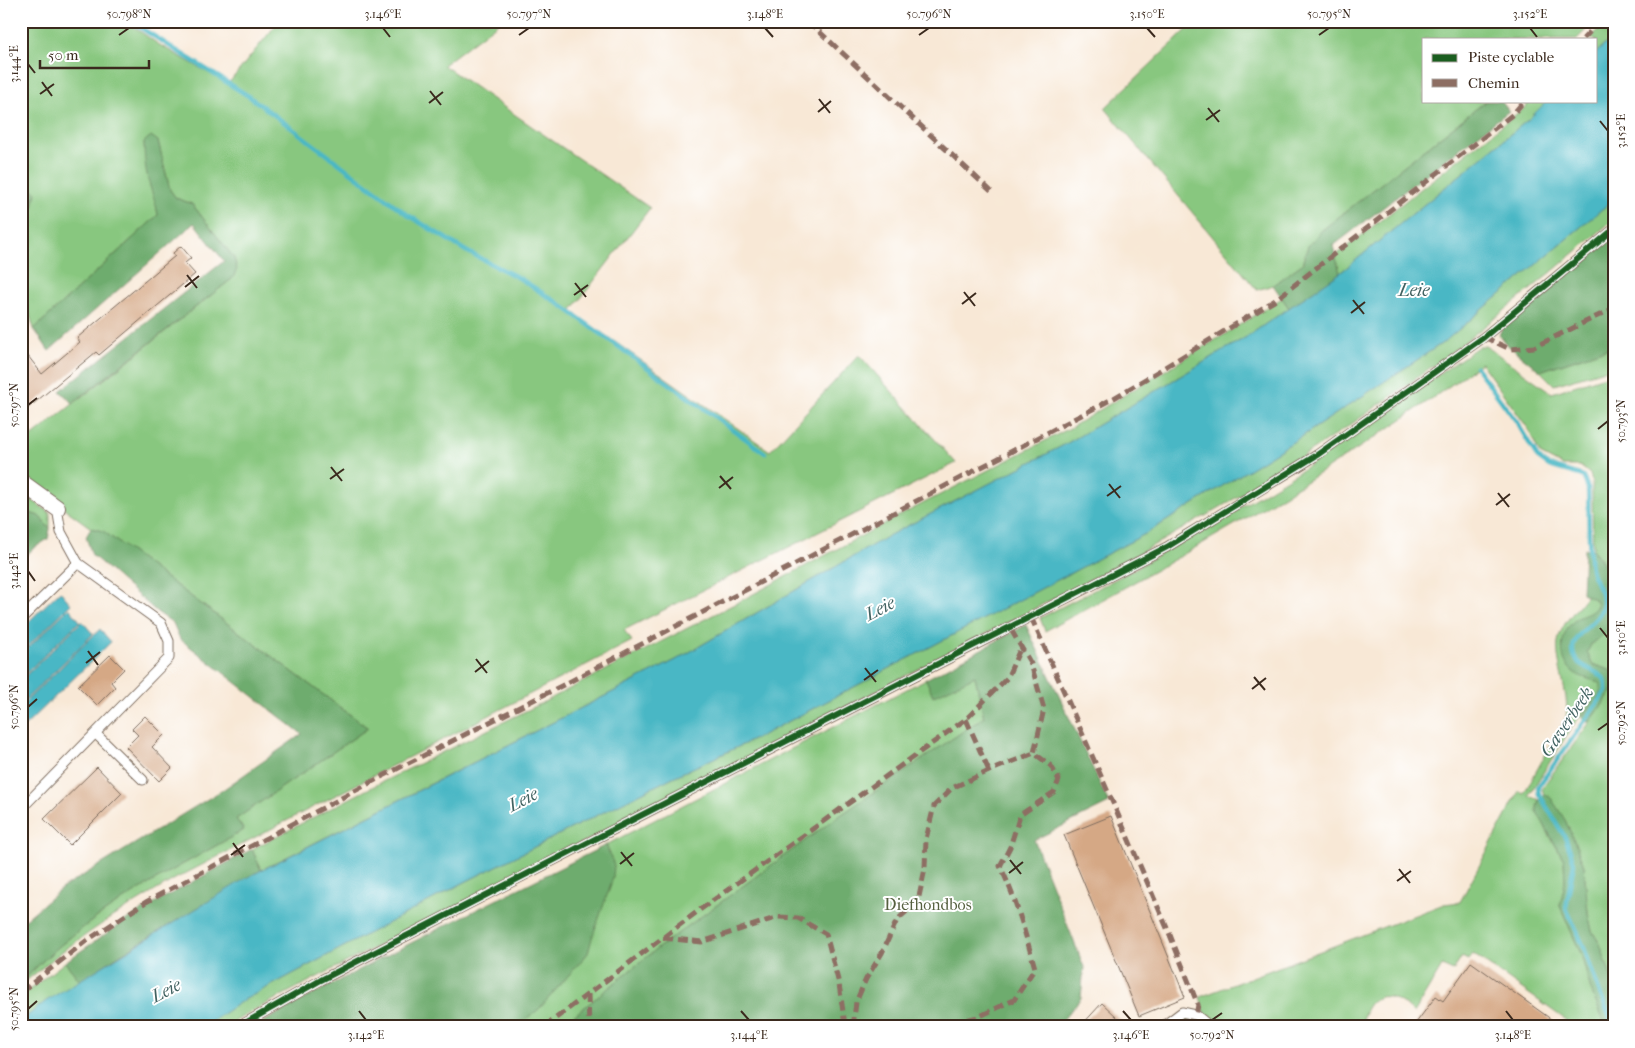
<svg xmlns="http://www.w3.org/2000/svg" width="1635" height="1048" font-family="'IM FELL French Canon',serif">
  <rect width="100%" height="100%" fill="#fff"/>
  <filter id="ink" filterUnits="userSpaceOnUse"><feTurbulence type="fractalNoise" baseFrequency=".02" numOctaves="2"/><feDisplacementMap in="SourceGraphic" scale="10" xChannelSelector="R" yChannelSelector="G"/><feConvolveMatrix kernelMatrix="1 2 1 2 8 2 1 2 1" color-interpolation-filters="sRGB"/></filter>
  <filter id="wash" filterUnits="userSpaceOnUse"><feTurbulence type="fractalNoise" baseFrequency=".0096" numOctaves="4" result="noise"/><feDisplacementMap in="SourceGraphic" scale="20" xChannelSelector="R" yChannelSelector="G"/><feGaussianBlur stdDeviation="1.12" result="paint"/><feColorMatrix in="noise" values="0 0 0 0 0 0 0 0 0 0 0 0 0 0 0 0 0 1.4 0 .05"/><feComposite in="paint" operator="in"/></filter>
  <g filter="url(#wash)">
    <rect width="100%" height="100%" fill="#f8e8d6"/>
    <g fill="#88c77f" stroke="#62784e">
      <path d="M21 21H125L158 44 228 84 279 21H501L443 65 650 208 571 311 770 451 859 355 956 463 624 630 632 641 175 879 112 917 64 950 21 985V983C83 915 165 875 244 830L236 819 368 728 103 531 91 528 21 477V445L233 278 234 258 192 204 176 198 170 190 158 141 144 142 148 180 156 203 158 215 34 329 21 285V211L28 210 31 186 21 181Z"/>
      <polygon points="1196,21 1595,21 1577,39 1424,39 1424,101 1486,101 1321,231 1308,246 1302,264 1273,285 1257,290 1105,108"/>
      <polygon points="1608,21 1614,21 1614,36 1596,53 1596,39 1589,39"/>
      <polygon points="1530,101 1547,101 1529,119 1340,273 1335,256 1524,108"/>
      <path d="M1614 199V219C1499 319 1380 411 1249 490 1138 558 1020 615 905 676 775 744 645 811 515 877 424 922 334 968 245 1015L227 1027H203L242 1001 463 883 673 777 755 739 1147 533 1304 435 1444 342Z"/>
      <polygon points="1282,298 1289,308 1248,336 1066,444 890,535 676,660 261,870 252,849 370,788 540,704 744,599 891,520 1070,428 1225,334"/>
      <path d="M1479 346H1485L1493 351 1552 393 1614 373V589L1601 559 1593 550 1592 482 1590 474 1580 466H1563L1540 454 1527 427 1481 363C1344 465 1195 550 1045 631L1040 618 1129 572 1211 525 1313 463Z"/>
      <polygon points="1614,346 1614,367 1554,385 1540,371"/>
      <polygon points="21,492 50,513 50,529 39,516 21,510"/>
      <path d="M1587 595 1594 599 1597 605C1593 614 1586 616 1577 618L1571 670 1600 683 1601 692 1574 724 1529 795 1539 800 1537 807 1547 831 1564 860 1565 882 1560 906 1581 954 1591 990 1606 1027H1562L1566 1020 1473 954 1468 960 1462 957 1453 971 1442 966 1414 1013C1396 995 1374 986 1363 1017L1366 1027H1221L1205 1014 1200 997 1444 904 1460 902 1519 791 1524 793 1566 718C1571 693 1551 657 1560 634 1565 620 1578 608 1587 595Z"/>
      <polygon points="1614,611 1614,683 1612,671 1592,664 1587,652 1592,643 1610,629"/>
      <polygon points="975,676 984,717 832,821 658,948 560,1027 516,1027 539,1009 588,953 610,853 606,845 926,679 933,695"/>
      <polygon points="1614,689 1614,986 1600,944 1592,931 1588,913 1584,866 1573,838 1565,820 1549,796 1544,795 1542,788"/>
      <polygon points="65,962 80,981 46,1001 21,1021 21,996"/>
      <polygon points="1186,1016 1201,1027 1169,1027 1180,1018"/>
    </g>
    <g fill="#6eac6e" stroke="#546b46">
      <polygon points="1486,101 1501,101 1509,111 1333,246 1340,273 1289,308 1273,285 1302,264 1308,246 1321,231"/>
      <path d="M151 136 158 141 170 190 176 198 192 204 234 258 237 269 233 278 73 403 60 391 224 261 194 223 49 351 34 329 158 215C156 202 151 191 148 179 145 167 144 154 144 142Z"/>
      <polygon points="21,181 31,186 36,193 33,207 28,210 21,211"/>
      <polygon points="1614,230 1614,346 1540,371 1505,343 1499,335 1502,328"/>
      <polygon points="21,510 39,516 50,529 48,539 34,548 21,560"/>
      <path d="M91 528 103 531 368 728 236 819 244 830C165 875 83 915 21 983V923L61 889 224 789 302 734 180 639 173 623 157 612 92 555 86 537Z"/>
      <path d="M1584 549 1593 550C1615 576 1617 597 1610 630L1592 643 1587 652 1592 664 1612 671 1614 689 1589 723 1581 717 1600 693V683C1591 679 1577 677 1571 670 1557 656 1561 631 1575 620 1583 614 1592 615 1597 605L1594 599 1582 593Z"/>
      <polygon points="1026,625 1109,803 1034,840 1084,967 1081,998 1057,1027 560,1027 658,948 832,821 984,717 975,676 933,696 926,679"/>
      <path d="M1544 795H1549L1565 820 1573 838 1584 866 1588 913 1592 931 1600 944 1614 986V1027H1606L1591 990 1581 954 1560 906 1565 882 1564 860 1537 812C1537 804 1538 800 1544 795Z"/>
      <path d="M606 845 614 865 613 878 592 938 588 953 539 1009 516 1027H254C369 962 488 904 606 845Z"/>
      <polygon points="252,849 261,870 121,954 80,981 65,962 123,922 156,902"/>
    </g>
    <g fill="#4ab7c5" stroke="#427072">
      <polygon points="1614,36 1614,199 1444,342 1304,435 1147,533 755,739 673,777 463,883 242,1001 203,1027 21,1027 21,1021 46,1001 248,877 676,660 890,535 1066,444 1248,336 1340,273 1529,119 1547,101 1596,101 1596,53"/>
      <polygon points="60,591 71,604 21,653 21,629"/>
      <polygon points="69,608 80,621 21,678 21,655"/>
      <polygon points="82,621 93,634 21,704 21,680"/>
      <polygon points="100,629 111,642 21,730 21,706"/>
    </g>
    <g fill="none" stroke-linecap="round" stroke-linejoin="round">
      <g stroke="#4ab7c5" stroke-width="4.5">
        <polyline points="130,21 250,97 408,215 466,251 519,278 561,305 765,453"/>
        <path d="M1476 367 1516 421 1538 458 1549 466 1583 476 1588 488C1589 514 1588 542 1591 569 1593 579 1603 593 1603 601 1604 622 1574 629 1573 649 1573 669 1600 669 1605 680 1606 683 1606 687 1606 691L1538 787 1539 794 1566 839 1574 863 1566 908 1583 945 1599 991 1614 1027"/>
      </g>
    </g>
    <g id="blocks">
      <g fill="#d5a885">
        <polygon points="181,246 191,258 185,263 195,274 99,355 96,352 21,414 21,347 42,374 80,342 77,338 175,256 173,253"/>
        <polygon points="110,655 124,669 111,682 115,687 97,705 78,686"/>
        <polygon points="145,716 164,735 152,747 172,768 159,781 126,747 138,735 132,729"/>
        <polygon points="97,767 122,793 70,845 44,819"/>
        <polygon points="1111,816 1185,997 1139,1016 1064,835"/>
        <polygon points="1471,962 1562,1027 1413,1027 1436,996 1443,1001"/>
        <polygon points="1102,1003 1117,1017 1127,1027 1080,1027"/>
      </g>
    </g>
  </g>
  <g filter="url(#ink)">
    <use href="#blocks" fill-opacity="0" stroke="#7d6c5e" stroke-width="1"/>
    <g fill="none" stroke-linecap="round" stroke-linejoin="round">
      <g stroke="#7d6c5e" stroke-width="11">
        <g id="service">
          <polyline points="21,619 78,563"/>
          <polyline points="96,734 143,780"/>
          <polyline points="21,809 169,658 169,641 161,623 78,563 61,532 57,508"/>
          <polyline points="238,1027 321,980 632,820 1167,547 1317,455 1484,337 1614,229"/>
          <polyline points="1162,1027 1182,1012 1196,1015 1211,1027"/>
        </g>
      </g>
      <g stroke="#7d6c5e" stroke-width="18">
        <polyline id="minor" points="21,482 57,508"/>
      </g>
      <use href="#service" stroke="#fff" stroke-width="9"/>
      <use href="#minor" stroke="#fff" stroke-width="16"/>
      <g stroke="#8d6e63" stroke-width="5" stroke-dasharray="10 5" stroke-linecap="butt">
        <polyline points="808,21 993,193"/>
        <polyline points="1583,39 1600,21"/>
        <polyline points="1484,337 1510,349 1534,347 1614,308"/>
        <polyline points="1031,617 1116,810 1170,935 1198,1005 1196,1015"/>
        <polyline points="966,719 989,771"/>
        <polyline points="663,938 702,942 778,917 798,918 826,934 839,984 845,1025 847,1027"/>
        <polyline points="21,992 86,941 146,902 381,777 567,683 1114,398 1274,301 1513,114 1524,101"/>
        <polyline points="588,994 589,1027"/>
        <polyline points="544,1027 701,909 966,719 1007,678 1021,647"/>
        <polyline points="853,1027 856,1002 866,979 882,953 897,920 918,901 925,869 926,839 934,806 952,788 989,771 1034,753"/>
        <path d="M923 1027 942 1025 978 1017 1014 1000 1035 968C1025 933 1016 898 1000 866L1010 847 1020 815 1054 792 1059 780 1051 766 1034 753 1044 709 1031 664 1010 628"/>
      </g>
      <g stroke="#fff" stroke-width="9">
        <polyline id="cycleway" points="238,1027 321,980 632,820 1167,547 1317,455 1484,337 1614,229"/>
      </g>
      <use href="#cycleway" stroke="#1b5e20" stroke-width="6"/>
    </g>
  </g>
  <path fill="none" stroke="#3b2a1e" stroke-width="2" d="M383 28 390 37M765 28 773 37M1147 28 1155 37M1530 28 1537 37M119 35 129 28M519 35 529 28M919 35 929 28M1319 35 1329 28M28 64 35 73M42 82 52 96M430 91 441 105M40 94 54 84M819 99 830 113M429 103 443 92M1208 108 1219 122M818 112 831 101M1206 120 1220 110M1600 121 1608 131M187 275 197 288M575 283 586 297M185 287 199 276M964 292 975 306M574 295 588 285M1353 300 1364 314M962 304 976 293M1351 313 1365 302M28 405 37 398M1598 429 1608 421M331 467 342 481M720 476 731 489M330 479 344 469M1109 484 1120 498M719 488 733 477M1498 493 1509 507M1107 496 1121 486M1496 505 1510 494M28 571 35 581M1600 628 1608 638M88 651 98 665M476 659 487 673M86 663 100 652M865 668 876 682M475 672 489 661M1254 677 1265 690M864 680 878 670M1252 689 1266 678M28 707 37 699M1598 730 1608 723M233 843 243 857M621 852 632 866M231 855 245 845M1010 860 1021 874M620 864 634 853M1399 869 1410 883M1009 873 1023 862M1397 881 1411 871M28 1009 37 1001M359 1011 366 1020M741 1011 749 1020M1123 1011 1131 1020M1506 1011 1513 1020M1212 1020 1222 1013"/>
  <g text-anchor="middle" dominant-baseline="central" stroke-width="4" stroke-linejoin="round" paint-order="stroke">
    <g font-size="16" fill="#566140" stroke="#fff">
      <text x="928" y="904">Diefhondbos</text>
    </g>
    <g font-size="18" font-style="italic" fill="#416261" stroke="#fff">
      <text x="1414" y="290">Leie</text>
      <text transform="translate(880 609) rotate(-28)">Leie</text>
      <text transform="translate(1567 722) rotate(-56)">Gaverbeek</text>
      <text transform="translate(523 800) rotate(-28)">Leie</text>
      <text transform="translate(166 991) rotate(-28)">Leie</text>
    </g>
  </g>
  <rect width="1635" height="1048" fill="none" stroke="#fff" stroke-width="55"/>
  <rect x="1422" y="38" width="175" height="65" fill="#ffffff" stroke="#b1aaa5"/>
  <rect x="1432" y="54" width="25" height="8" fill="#1b5e20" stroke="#b1aaa5"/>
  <text x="1468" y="62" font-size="15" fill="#3b2a1e">Piste cyclable</text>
  <rect x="1432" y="79" width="25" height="8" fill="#8d6e63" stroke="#b1aaa5"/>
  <text x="1468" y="88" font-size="15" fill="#3b2a1e">Chemin</text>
  <path d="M40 60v8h109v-8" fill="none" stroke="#3b2a1e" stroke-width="2.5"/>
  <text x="48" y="60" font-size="15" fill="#3b2a1e" stroke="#ffffff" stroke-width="4" paint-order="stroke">50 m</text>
  <rect x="28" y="28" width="1580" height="992" fill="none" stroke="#3b2a1e" stroke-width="2"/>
  <g font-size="12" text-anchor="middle" fill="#3b2a1e">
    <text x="129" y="18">50.798°N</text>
    <text x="383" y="18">3.146°E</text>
    <text x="529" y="18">50.797°N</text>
    <text x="765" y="18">3.148°E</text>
    <text x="929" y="18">50.796°N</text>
    <text x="1147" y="18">3.150°E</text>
    <text x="1329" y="18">50.795°N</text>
    <text x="1530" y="18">3.152°E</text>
    <text transform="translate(14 64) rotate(-90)" y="4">3.144°E</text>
    <text transform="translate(1621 131) rotate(-90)" y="4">3.152°E</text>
    <text transform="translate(14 405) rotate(-90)" y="4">50.797°N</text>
    <text transform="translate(1621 421) rotate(-90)" y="4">50.793°N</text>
    <text transform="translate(14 571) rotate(-90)" y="4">3.142°E</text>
    <text transform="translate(1621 638) rotate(-90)" y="4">3.150°E</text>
    <text transform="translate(14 707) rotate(-90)" y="4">50.796°N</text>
    <text transform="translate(1621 723) rotate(-90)" y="4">50.792°N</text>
    <text transform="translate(14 1009) rotate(-90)" y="4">50.795°N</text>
    <text x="366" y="1039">3.142°E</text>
    <text x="749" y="1039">3.144°E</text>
    <text x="1131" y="1039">3.146°E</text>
    <text x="1212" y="1039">50.792°N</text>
    <text x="1513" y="1039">3.148°E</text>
  </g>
</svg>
